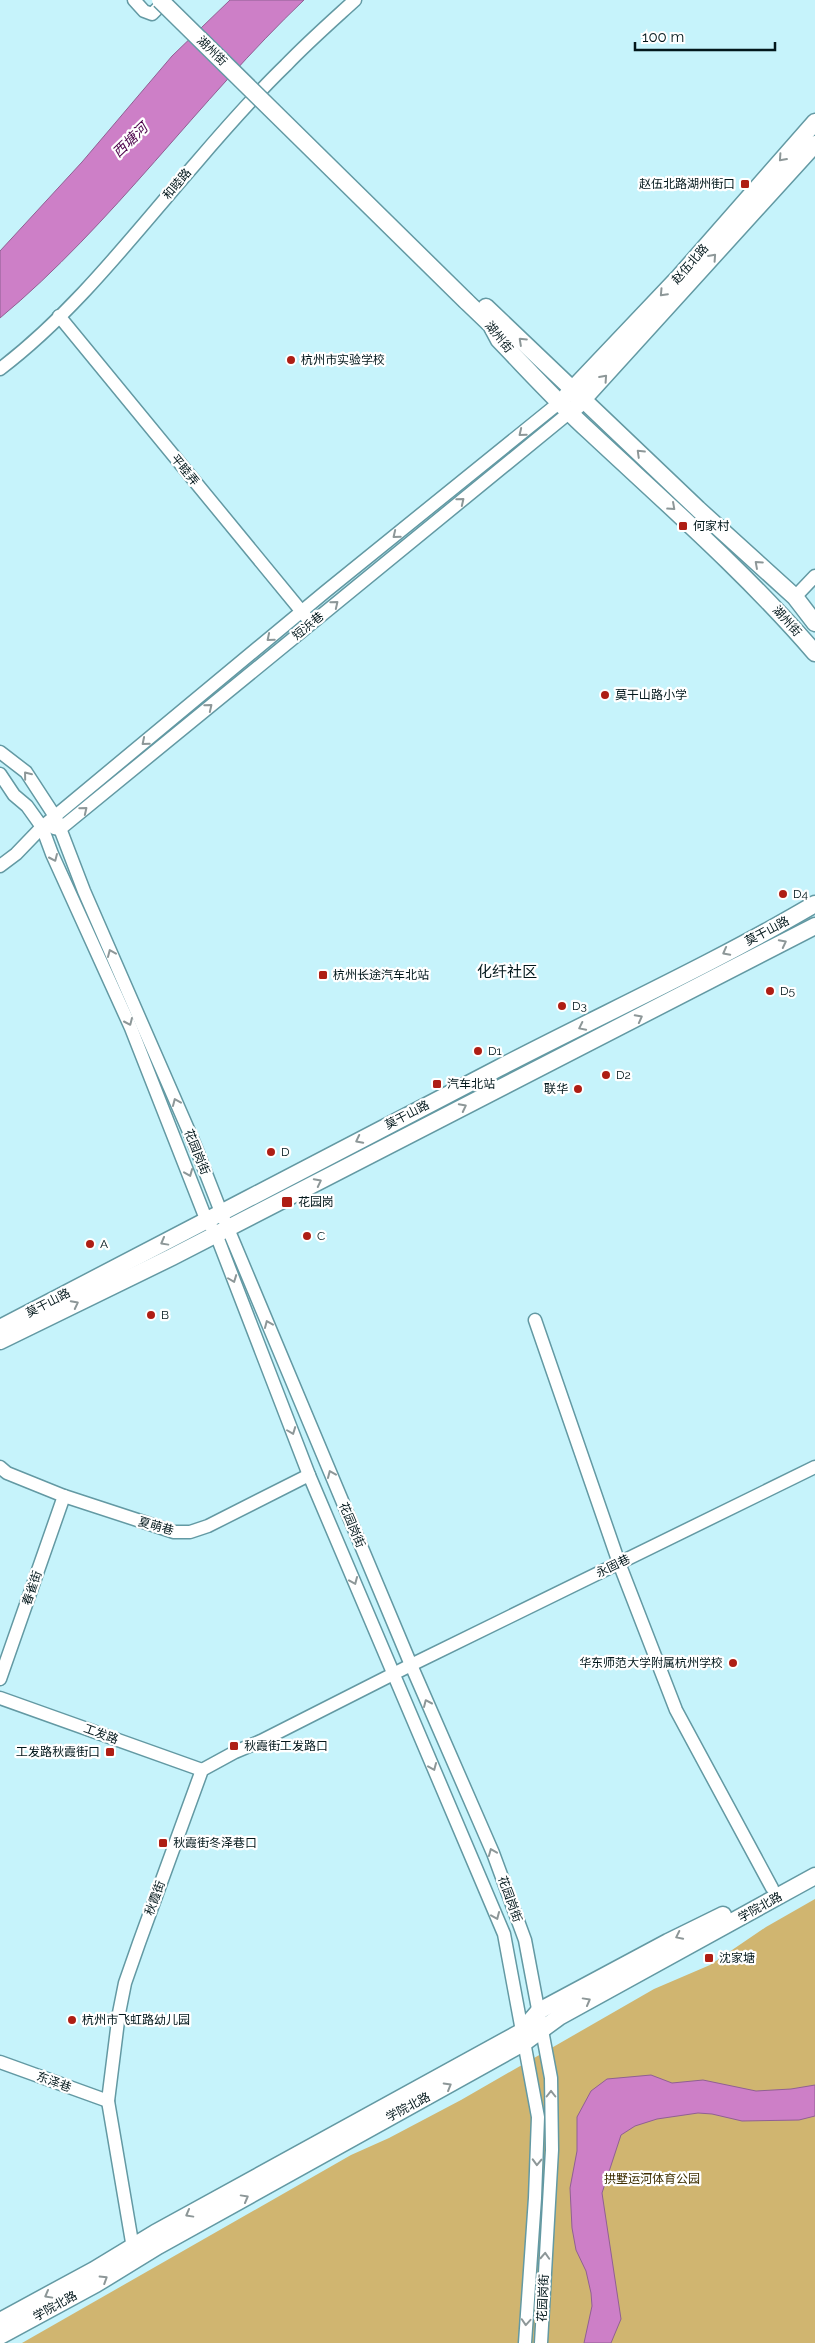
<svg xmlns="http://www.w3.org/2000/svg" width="815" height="2343" font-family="Raleway,'Noto Sans SC',sans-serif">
  <rect width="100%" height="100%" fill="#c6f3fb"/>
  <polygon fill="#d0b570" points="815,1899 815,2343 22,2343 351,2155 389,2138 461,2100 654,1989 710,1965 766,1927"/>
  <g fill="#cd7fc7" stroke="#906093">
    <path d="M230 0H304C198 101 113 224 0 318V251L82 162 172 56Z"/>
    <polygon points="651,2075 672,2083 703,2080 756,2091 791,2089 815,2085 815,2116 799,2120 742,2121 712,2114 698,2113 657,2119 635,2126 621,2135 602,2193 621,2319 611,2343 584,2343 592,2306 591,2293 586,2271 576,2250 572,2228 570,2188 577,2151 577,2117 591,2091 607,2079"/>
  </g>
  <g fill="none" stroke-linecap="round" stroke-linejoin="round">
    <g stroke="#6399a3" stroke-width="15">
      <g id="minor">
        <polyline points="134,0 144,11 152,14 166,0"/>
        <polyline points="59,316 307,618"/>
        <path d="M0 369C75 312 134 234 196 163 225 129 254 96 286 65 308 42 332 21 355 0"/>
        <polyline points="795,597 815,576"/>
        <polyline points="0,752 26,772 56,818 84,891 194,1143 221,1212 411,1665 493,1853 525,1940 551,2078 552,2150 541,2343"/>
        <polyline points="0,774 14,795 27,806 42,827 52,854 131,1028 206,1219 216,1234 309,1475 504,1934 538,2117 535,2198 525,2343"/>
        <polyline points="54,828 60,829 570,412"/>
        <polyline points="0,866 16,854 42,827 325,592 560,402"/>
        <polyline points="535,1320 619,1563 676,1710 772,1888"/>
        <polyline points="0,1467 7,1473 64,1496 174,1532 190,1532 208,1526 309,1475"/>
        <polyline points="0,1679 64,1496"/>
        <polyline points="0,1698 202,1770"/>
        <polyline points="0,2062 108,2101"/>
        <polyline points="134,2254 108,2101 119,2013 125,1983 139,1943 202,1770 235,1752 261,1741 411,1665 815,1467"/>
      </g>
    </g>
    <g stroke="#6399a3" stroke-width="19">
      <g id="major">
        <path d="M466 301 491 325 499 340C529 371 558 403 590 432 667 504 746 573 815 653"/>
        <polyline points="486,307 698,509 795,597 815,623"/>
        <polyline points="567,395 679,277 815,122"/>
        <polyline points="577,406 815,144"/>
        <path d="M0 1328C167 1242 332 1154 499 1068 605 1013 713 964 815 904"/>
        <polyline points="0,1341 172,1257 815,926"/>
        <polyline points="0,2321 94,2270 155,2233 521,2032 539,2011 668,1942 723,1915"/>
        <polyline points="0,2336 96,2284 158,2246 525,2042 559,2017 815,1876"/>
      </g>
    </g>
    <use href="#minor" stroke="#fff" stroke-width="12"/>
    <use href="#major" stroke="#fff" stroke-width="16"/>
    <g stroke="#6399a3" stroke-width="19" stroke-linecap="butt">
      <polyline id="major-bridge" points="160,0 466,301"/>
    </g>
    <use href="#major-bridge" stroke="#fff" stroke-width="16"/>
  </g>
  <defs><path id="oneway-chevron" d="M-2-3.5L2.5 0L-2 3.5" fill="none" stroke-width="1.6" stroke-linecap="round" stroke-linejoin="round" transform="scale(1.25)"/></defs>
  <g stroke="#8d9798">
    <use href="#oneway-chevron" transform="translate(782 158) rotate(132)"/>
    <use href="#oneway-chevron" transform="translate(713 257) rotate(-48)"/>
    <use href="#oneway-chevron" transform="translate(663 293) rotate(133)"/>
    <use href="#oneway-chevron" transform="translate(522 341) rotate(-137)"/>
    <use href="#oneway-chevron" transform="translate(604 378) rotate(-48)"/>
    <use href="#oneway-chevron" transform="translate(522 433) rotate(141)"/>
    <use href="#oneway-chevron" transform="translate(640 453) rotate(-136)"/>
    <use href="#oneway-chevron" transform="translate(461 501) rotate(-39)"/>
    <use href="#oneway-chevron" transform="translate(672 507) rotate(42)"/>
    <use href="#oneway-chevron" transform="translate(396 535) rotate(141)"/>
    <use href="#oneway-chevron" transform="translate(758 564) rotate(-138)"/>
    <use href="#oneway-chevron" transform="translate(335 604) rotate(-39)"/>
    <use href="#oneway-chevron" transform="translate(270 638) rotate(140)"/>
    <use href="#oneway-chevron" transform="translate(209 707) rotate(-39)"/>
    <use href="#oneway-chevron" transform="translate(145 742) rotate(140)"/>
    <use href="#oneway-chevron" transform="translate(27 775) rotate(-129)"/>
    <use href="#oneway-chevron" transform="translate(84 810) rotate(-39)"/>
    <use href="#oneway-chevron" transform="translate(54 858) rotate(66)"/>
    <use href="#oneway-chevron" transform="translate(783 943) rotate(-27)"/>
    <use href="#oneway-chevron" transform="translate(726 952) rotate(152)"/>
    <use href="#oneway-chevron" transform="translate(111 953) rotate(-113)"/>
    <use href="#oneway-chevron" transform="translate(639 1018) rotate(-28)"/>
    <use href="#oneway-chevron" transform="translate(129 1022) rotate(66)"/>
    <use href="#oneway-chevron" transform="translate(582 1027) rotate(154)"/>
    <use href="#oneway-chevron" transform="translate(176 1102) rotate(-113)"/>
    <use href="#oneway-chevron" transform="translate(463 1107) rotate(-27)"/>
    <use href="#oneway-chevron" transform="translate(359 1140) rotate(153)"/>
    <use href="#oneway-chevron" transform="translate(189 1173) rotate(68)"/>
    <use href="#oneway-chevron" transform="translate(318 1182) rotate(-27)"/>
    <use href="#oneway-chevron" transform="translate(164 1242) rotate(151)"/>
    <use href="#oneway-chevron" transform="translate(233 1279) rotate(69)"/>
    <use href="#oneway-chevron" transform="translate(75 1304) rotate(-27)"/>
    <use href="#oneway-chevron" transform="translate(268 1324) rotate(-113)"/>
    <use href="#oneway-chevron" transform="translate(292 1431) rotate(69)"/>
    <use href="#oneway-chevron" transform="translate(331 1474) rotate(-113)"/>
    <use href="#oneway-chevron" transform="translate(354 1581) rotate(67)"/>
    <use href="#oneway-chevron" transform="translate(427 1703) rotate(-114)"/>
    <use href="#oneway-chevron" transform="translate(433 1767) rotate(67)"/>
    <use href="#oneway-chevron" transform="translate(492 1852) rotate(-112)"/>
    <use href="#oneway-chevron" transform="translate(496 1916) rotate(67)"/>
    <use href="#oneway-chevron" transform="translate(679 1936) rotate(154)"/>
    <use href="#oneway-chevron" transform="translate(587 2001) rotate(-29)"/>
    <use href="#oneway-chevron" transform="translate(448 2086) rotate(-30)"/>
    <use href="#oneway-chevron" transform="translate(551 2094) rotate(-90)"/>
    <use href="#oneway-chevron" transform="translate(537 2162) rotate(92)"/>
    <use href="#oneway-chevron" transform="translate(245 2198) rotate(-29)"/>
    <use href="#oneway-chevron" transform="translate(189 2214) rotate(151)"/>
    <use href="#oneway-chevron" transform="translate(545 2256) rotate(-87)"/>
    <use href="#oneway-chevron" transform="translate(104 2279) rotate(-32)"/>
    <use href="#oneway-chevron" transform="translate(48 2295) rotate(151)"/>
    <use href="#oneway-chevron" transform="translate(526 2322) rotate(94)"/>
  </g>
  <g fill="#ae1e14" stroke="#fff" stroke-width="2">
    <rect x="740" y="179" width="10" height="10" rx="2.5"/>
    <circle cx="291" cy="360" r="5"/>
    <rect x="678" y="521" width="10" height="10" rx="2.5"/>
    <circle cx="605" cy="695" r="5"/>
    <circle cx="783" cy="894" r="5"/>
    <rect x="318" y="970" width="10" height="10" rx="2.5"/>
    <circle cx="770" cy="991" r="5"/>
    <circle cx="562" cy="1006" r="5"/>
    <circle cx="478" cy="1051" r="5"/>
    <circle cx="606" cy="1075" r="5"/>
    <rect x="432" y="1079" width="10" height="10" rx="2.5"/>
    <circle cx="578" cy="1089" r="5"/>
    <circle cx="271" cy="1152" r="5"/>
    <rect x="281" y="1196" width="12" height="12" rx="2.5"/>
    <circle cx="307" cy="1236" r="5"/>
    <circle cx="90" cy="1244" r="5"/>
    <circle cx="151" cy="1315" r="5"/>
    <circle cx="733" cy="1663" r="5"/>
    <rect x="229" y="1741" width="10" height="10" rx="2.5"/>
    <rect x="105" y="1747" width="10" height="10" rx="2.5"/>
    <rect x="158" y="1838" width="10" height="10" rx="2.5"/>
    <rect x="704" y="1953" width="10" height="10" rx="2.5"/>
    <circle cx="72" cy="2020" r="5"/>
  </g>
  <g text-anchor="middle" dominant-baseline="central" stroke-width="4.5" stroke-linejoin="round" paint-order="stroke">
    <g font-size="12" fill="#02171b" stroke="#fff">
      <text transform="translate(212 51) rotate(44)">湖州街</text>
      <text transform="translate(177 184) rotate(-50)">和睦路</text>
      <text transform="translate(690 264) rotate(-49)">赵伍北路</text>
      <text transform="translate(499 337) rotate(51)">湖州街</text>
      <text transform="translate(185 470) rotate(51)">平睦弄</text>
      <text transform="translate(787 621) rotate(48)">湖州街</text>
      <text transform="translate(308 626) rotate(-39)">短浜巷</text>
      <text transform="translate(767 931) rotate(-28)">莫干山路</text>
      <text transform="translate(407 1115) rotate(-27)">莫干山路</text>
      <text transform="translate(197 1152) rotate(68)">花园岗街</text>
      <text transform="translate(48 1303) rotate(-27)">莫干山路</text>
      <text transform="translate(352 1525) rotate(67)">花园岗街</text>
      <text transform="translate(156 1526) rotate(16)">夏萌巷</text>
      <text transform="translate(613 1566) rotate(-26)">永固巷</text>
      <text transform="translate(32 1588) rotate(-71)">春雀街</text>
      <text transform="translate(101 1734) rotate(20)">工发路</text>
      <text transform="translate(155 1898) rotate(-70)">秋霞街</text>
      <text transform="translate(510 1899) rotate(70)">花园岗街</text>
      <text transform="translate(760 1907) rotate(-29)">学院北路</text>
      <text transform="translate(54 2082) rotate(20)">东泽巷</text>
      <text transform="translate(408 2107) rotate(-28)">学院北路</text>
      <text transform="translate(543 2298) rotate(-87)">花园岗街</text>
      <text transform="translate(55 2306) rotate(-29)">学院北路</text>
    </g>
    <g font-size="12" fill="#02171b" stroke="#fff" text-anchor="start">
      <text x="735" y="184" text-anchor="end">赵伍北路湖州街口</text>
      <text x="301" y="360">杭州市实验学校</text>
      <text x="693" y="526">何家村</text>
      <text x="615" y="695">莫干山路小学</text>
      <text x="793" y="894">D4</text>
      <text x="333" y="975">杭州长途汽车北站</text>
      <text x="780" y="991">D5</text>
      <text x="572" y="1006">D3</text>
      <text x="488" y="1051">D1</text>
      <text x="616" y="1075">D2</text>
      <text x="447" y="1084">汽车北站</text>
      <text x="568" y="1089" text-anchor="end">联华</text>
      <text x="281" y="1152">D</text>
      <text x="298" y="1202">花园岗</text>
      <text x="317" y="1236">C</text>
      <text x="100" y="1244">A</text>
      <text x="161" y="1315">B</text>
      <text x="723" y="1663" text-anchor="end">华东师范大学附属杭州学校</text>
      <text x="244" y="1746">秋霞街工发路口</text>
      <text x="100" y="1752" text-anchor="end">工发路秋霞街口</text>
      <text x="173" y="1843">秋霞街冬泽巷口</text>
      <text x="719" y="1958">沈家塘</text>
      <text x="82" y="2020">杭州市飞虹路幼儿园</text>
    </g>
    <g font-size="12" fill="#3d2e00" stroke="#fff">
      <text x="652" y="2179">拱墅运河体育公园</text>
    </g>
    <g font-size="14" font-style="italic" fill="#4b0149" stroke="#fff">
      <text transform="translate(130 140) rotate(-44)">西塘河</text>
    </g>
    <g font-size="15" fill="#02171b" stroke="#fff">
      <text x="507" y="972">化纤社区</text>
    </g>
  </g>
  <path d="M635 42v8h140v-8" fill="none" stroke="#02171b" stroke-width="2.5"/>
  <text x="642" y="42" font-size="15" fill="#02171b" stroke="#ffffff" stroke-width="4" paint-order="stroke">100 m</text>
</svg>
